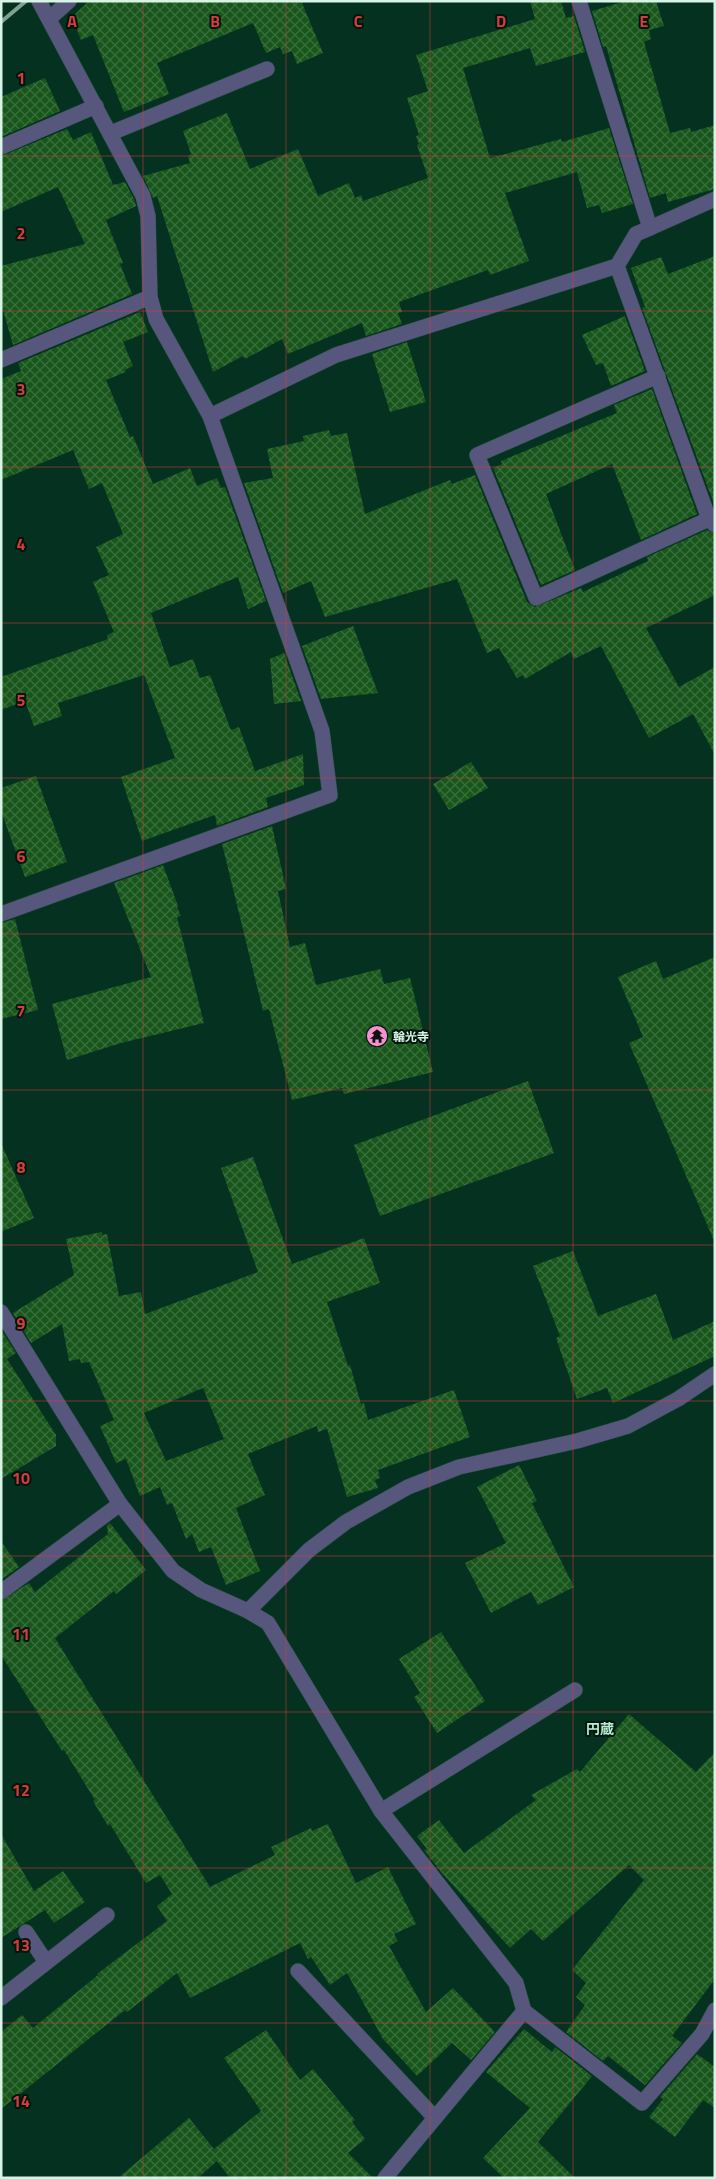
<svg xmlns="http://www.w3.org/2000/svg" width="716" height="2179" font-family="'Titillium Web','Noto Sans JP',sans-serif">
  <defs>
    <pattern id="building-cross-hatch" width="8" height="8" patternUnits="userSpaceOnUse" patternTransform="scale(1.25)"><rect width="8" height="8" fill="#18561b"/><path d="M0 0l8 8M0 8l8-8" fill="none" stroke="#396f3c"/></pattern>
  </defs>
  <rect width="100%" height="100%" fill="#053121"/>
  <g fill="url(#building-cross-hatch)" fill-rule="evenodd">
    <polygon points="89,1 305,1 302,3 323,53 297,64 292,51 283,54 280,47 266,53 253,23 157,63 169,94 124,112 93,35 81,40 72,17"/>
    <polygon points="530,1 561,1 566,18 574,16 585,52 536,66 530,48 463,68 490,158 561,139 562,142 609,128 633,204 602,213 599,205 587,208 577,172 505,193 529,261 490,275 488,270 399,302 402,312 398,313 402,324 366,336 362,323 288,354 282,339 245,359 243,356 213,372 157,196 153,198 143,176 190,163 188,156 191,154 183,131 227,113 250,169 298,149 318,196 349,183 355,198 361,195 363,201 428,178 417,145 419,144 416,136 419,135 407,98 428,91 416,55 535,19"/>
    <polygon points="626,1 656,1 664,26 649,30 651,39 644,42 670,133 690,128 691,132 715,125 715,189 668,202 666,193 650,198 606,46 603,47 592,11"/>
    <polygon points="45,78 60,111 1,137 1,97"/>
    <polygon points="67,129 73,140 91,132 113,185 125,182 134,199 136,206 106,220 123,263 120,264 132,294 13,345 1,303 1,266 85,244 58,187 1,212 1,156"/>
    <polygon points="715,256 715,507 642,308 645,307 631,268 661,257 668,274"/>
    <polygon points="140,312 148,332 123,342 133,366 125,370 126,372 106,380 130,437 133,436 153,484 190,468 197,486 217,478 221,488 225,487 266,601 248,609 238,577 151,613 170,667 193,659 200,678 210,675 231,730 239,727 255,771 303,754 304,785 266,798 268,807 217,826 215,815 142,841 121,777 175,758 144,675 58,703 62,716 34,726 25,701 1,710 1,677 108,639 107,635 114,632 93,582 109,575 96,547 123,534 102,483 89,489 73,450 1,480 1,379 21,371 18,363"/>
    <polygon points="625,316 645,371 611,386 603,363 596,365 582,335"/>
    <polygon points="407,342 426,402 390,412 372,354"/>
    <polygon points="652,389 697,514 641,540 612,464 546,494 575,570 541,585 493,468 502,464 501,461 617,413 614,405"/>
    <polygon points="329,430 331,436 347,433 365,514 450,480 452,484 475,475 527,602 535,607 581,588 583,592 648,561 647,557 707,530 715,534 715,595 646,628 679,687 715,667 715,755 693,714 649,738 601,646 574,659 571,652 525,679 523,675 517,678 499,648 487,653 457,579 325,617 311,581 283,593 244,483 273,478 267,449 304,441 303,436"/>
    <polygon points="353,626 378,693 321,699 302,646"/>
    <polygon points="284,653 301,701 274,704 270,659"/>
    <polygon points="471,762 488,788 449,810 433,784"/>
    <polygon points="36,776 67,862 25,877 1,811 1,788"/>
    <polygon points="272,826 286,889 278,891 290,947 305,943 316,985 380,969 384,984 410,978 433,1072 344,1094 342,1088 292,1100 269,1009 263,1011 222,844"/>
    <polygon points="163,865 178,906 177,907 181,916 177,917 204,1023 121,1043 67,1060 52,1004 151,977 114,883"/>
    <polygon points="15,919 38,1010 1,1019 1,923"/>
    <polygon points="715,957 715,1243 629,1043 643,1037 618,977 656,961 663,979"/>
    <polygon points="528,1081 554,1153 380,1216 354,1145"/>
    <polygon points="1,1143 34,1218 1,1232"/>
    <path d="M253 1157 292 1264 364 1238 380 1283 327 1302 348 1366 350 1365 361 1404 364 1403 368 1420 454 1390 470 1437 378 1470 380 1478 375 1480 378 1488 347 1497 327 1429 318 1432 317 1426 248 1454 265 1495 236 1508 260 1571 226 1585 211 1547 199 1552 192 1534 186 1539 172 1503 167 1505 160 1487 140 1496 126 1459 116 1463 100 1426 114 1420 89 1362 81 1363 80 1359 69 1361 62 1324 31 1343 13 1313 74 1275 66 1239 102 1232V1235L107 1234 119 1296 141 1292 145 1314 258 1272 221 1168ZM203 1388 224 1439 166 1461 144 1413Z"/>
    <polygon points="573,1251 598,1316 656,1294 673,1340 715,1321 715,1356 613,1403 607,1388 577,1399 556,1338 560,1336 533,1266"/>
    <polygon points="1,1330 16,1353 7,1359 56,1435 56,1446 1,1479"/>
    <polygon points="519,1465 537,1501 532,1503 574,1587 538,1605 531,1592 491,1613 465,1563 506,1543 477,1487"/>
    <polygon points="110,1523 146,1570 116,1594 114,1591 55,1638 210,1887 275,1855 271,1847 311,1828 312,1831 328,1824 356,1883 388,1867 416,1924 394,1934 398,1941 389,1946 426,2012 453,1988 495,2032 471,2060 452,2043 417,2076 383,2039 347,1973 330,1985 311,1957 308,1959 300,1943 190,1998 177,1973 127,2012 125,2010 1,2109 1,2032 22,2015 33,2028 98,1975 97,1974 167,1921 157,1906 172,1894 160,1875 146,1883 110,1824 108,1826 93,1801 95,1800 64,1750 62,1751 1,1655 1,1601 29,1583 35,1592 108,1534 107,1525"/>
    <polygon points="1,1541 19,1567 1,1580"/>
    <polygon points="441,1632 485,1701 437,1733 414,1697 420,1693 399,1659"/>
    <polygon points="629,1714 696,1772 715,1752 715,1979 672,2036 682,2043 645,2085 608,2056 603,2061 566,2032 585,2005 576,1997 586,1983 572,1970 644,1880 629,1865 543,1941 531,1929 510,1948 442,1873 424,1850 427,1849 417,1836 439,1820 464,1853 536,1800 531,1795 577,1769 580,1772"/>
    <polygon points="1,1834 34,1891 63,1871 85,1902 54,1923 45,1910 1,1938"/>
    <polygon points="524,2029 552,2052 555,2047 592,2076 538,2142 575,2178 504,2178 483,2158 530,2108 486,2072"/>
    <polygon points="266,2030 300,2080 313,2069 355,2120 352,2122 365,2139 348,2153 373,2178 230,2178 217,2161 198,2178 118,2178 189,2118 214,2149 261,2111 224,2058"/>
    <polygon points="697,2054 715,2067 715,2108 703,2100 675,2137 649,2117 663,2099 660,2097"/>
  </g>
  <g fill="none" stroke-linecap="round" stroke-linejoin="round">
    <g stroke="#234c3d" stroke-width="16">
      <g id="lane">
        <polyline points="111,133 267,69"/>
        <polyline points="1,147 96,106"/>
        <polyline points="26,1932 46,1962"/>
        <polyline points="298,1971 435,2118"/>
      </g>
    </g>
    <g stroke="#234c3d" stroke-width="16">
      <g id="street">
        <polyline points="50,18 69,1"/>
        <polyline points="650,228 715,199"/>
        <polyline points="617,266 709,519 715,525"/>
        <polyline points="1,360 150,297"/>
        <polyline points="658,376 477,455 536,598 709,519 715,520"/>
        <polyline points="210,416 336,355 617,266 636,234 650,228 579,1"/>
        <polyline points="1,914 330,795 322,731 210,416 156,319 150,297 148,216 143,196 39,1"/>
        <polyline points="1,1312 120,1504 173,1571 201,1590 248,1611 268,1623 381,1811 516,1983 524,2011 642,2103 702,2034 715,2010"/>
        <polyline points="1,1592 120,1504"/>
        <polyline points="248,1611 309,1550 346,1522 408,1487 459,1467 577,1441 628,1426 678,1399 715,1374"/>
        <polyline points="381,1811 575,1690"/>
        <polyline points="1,1998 107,1915"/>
        <polyline points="385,2178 524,2011"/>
      </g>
    </g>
    <use href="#lane" stroke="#57577e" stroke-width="15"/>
    <use href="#street" stroke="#57577e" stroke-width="15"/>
    <polyline stroke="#7ea192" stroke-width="4" points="1,22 26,1"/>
  </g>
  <path fill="none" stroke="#d63c3b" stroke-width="1" stroke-opacity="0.55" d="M143 1V2178M286 1V2178M430 1V2178M573 1V2178M1 156H715M1 311H715M1 467H715M1 623H715M1 778H715M1 934H715M1 1090H715M1 1245H715M1 1401H715M1 1556H715M1 1712H715M1 1868H715M1 2023H715"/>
  <defs>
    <g id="temple-disc" transform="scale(1.125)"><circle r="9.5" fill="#f790ce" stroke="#02160d"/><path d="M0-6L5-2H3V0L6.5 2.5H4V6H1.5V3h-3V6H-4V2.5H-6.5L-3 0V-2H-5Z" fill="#111"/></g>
  </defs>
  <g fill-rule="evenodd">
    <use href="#temple-disc" x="377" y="1036"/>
  </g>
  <g text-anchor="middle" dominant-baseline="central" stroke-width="4" stroke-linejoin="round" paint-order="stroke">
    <g font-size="12" font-weight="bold" fill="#d8f4e6" stroke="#02160d" text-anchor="start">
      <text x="393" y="1036">輪光寺</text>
    </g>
    <g font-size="14" font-weight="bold" fill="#b6efd4" stroke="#02160d">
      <text x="600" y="1728">円蔵</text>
    </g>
  </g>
  <g font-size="16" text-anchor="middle" font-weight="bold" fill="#d63c3b" stroke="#02160d" stroke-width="4" stroke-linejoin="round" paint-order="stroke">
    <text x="72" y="27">A</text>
    <text x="215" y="27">B</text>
    <text x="358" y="27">C</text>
    <text x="501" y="27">D</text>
    <text x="644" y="27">E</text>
    <text x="21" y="84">1</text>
    <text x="21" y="239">2</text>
    <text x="21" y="395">3</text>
    <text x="21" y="550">4</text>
    <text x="21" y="706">5</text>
    <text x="21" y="862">6</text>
    <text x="21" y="1017">7</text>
    <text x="21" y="1173">8</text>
    <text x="21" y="1329">9</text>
    <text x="21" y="1484">10</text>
    <text x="21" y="1640">11</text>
    <text x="21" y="1796">12</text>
    <text x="21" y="1951">13</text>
    <text x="21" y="2107">14</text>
  </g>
  <rect width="716" height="2179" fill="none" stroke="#d8f4e6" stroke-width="5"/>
</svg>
